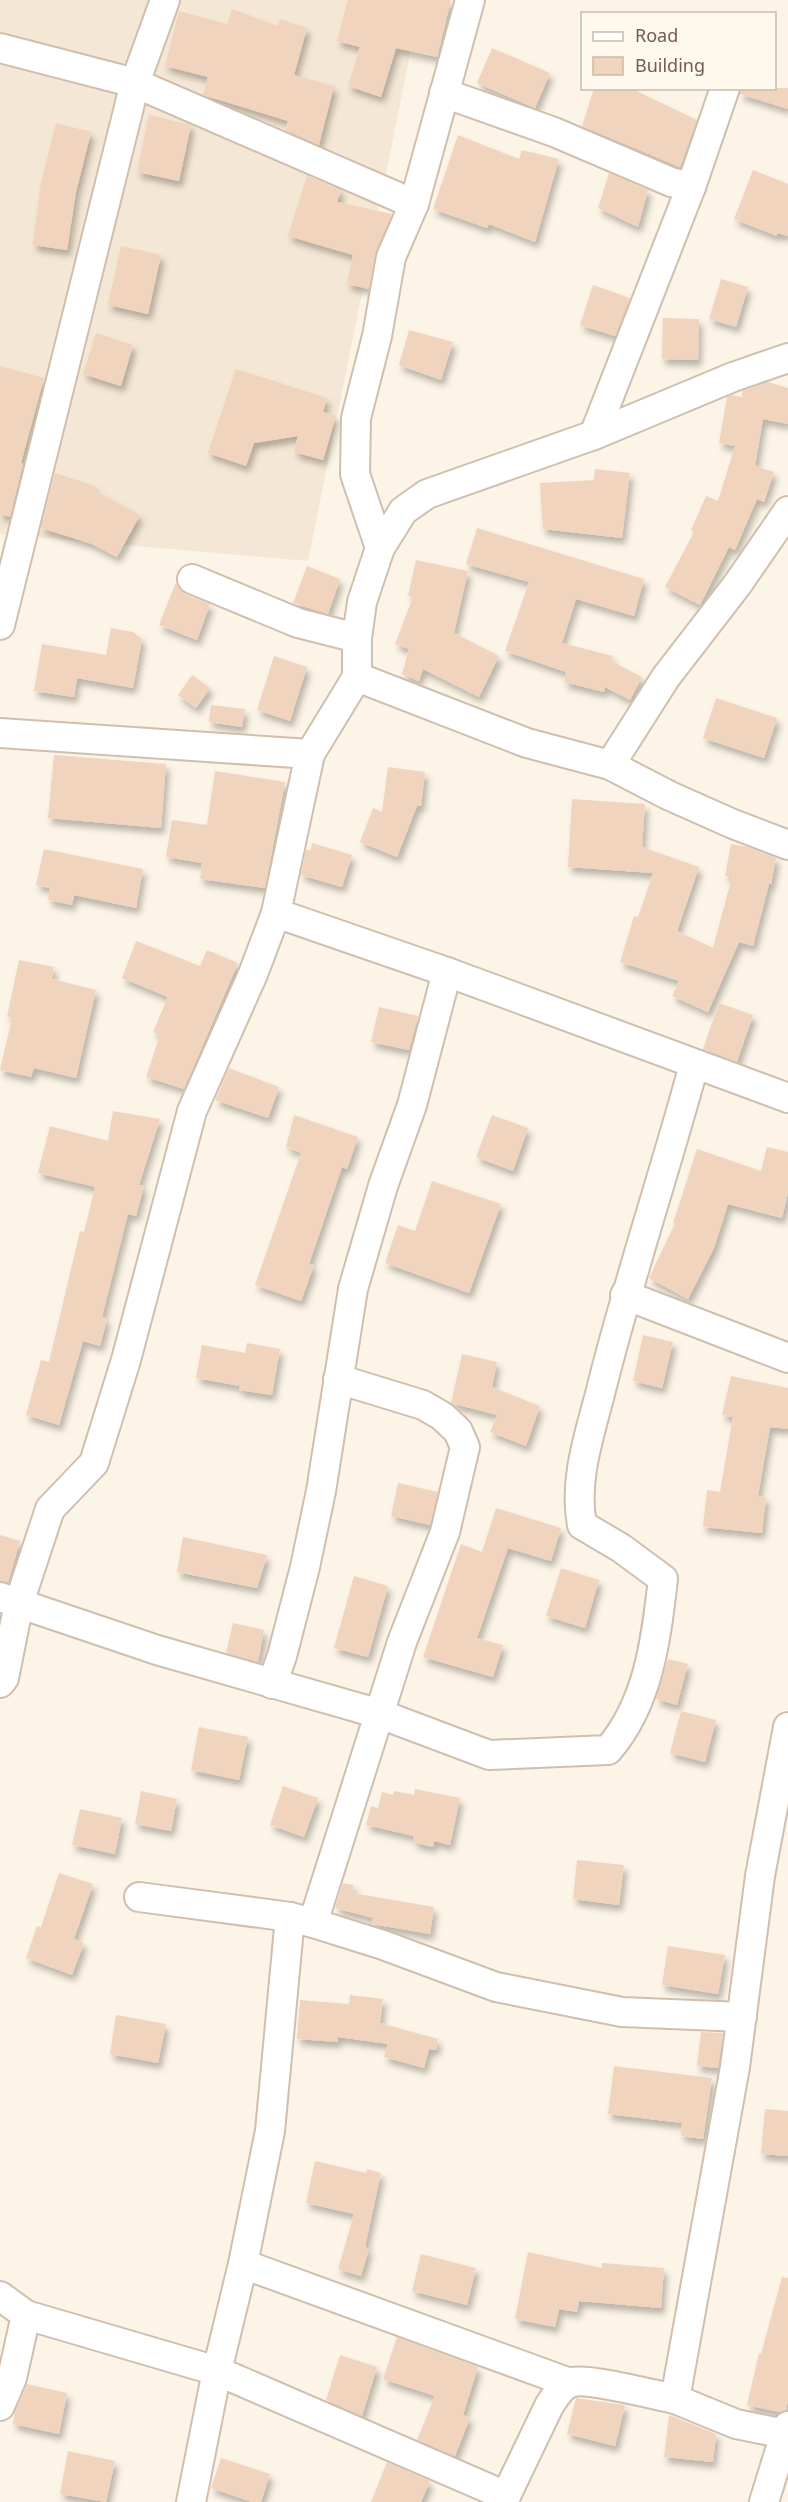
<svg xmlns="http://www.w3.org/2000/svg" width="788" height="2502" font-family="'Noto Sans',sans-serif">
  <defs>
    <filter id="shadow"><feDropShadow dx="3.5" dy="6" stdDeviation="3" flood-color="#0004"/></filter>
  </defs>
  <rect width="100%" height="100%" fill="#fcf4e6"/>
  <polygon fill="#f4e7d5" points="0,0 421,0 308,561 0,534"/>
  <g fill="#f1d4be" filter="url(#shadow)">
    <polygon points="348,0 451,0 437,57 396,48 381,97 348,86 360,47 337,41"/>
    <polygon points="232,9 278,26 280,19 307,28 294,75 334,86 319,145 285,130 288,121 203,95 208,77 165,66 179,11 227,24"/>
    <polygon points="492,48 550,73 535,108 477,83"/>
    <polygon points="594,88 630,88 697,120 680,167 582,126"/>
    <polygon points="741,88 788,88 788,109 740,94"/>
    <polygon points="149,115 191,125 179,181 137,172"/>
    <polygon points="56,123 91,132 76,192 67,250 33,245 41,183"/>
    <polygon points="458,135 519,159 522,150 559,159 535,242 489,224 487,228 433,209"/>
    <polygon points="753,170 788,184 788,236 777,233 777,236 734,219"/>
    <polygon points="609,173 648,190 638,227 598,208"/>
    <polygon points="307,176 341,190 337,202 392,214 376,251 369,289 347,284 353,255 288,236"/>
    <polygon points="121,246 161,255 148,314 108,305"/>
    <polygon points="721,279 748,287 736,327 709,319"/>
    <polygon points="593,285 630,298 615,336 580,325"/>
    <polygon points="663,318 699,319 698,360 662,359"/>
    <polygon points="409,330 453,342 441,380 399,365"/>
    <polygon points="96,333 133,345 121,386 83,374"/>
    <polygon points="0,366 44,378 21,463 23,464 10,517 0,514"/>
    <polygon points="236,369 327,398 323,412 336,416 323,460 294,452 298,436 254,443 246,466 208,453"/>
    <polygon points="768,382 788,388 788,424 763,419 755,466 774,472 764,502 757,499 735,550 729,547 700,605 665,587 694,532 691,530 706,496 718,501 735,446 719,443 727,397 732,395 742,397 742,391"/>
    <polygon points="595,469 630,473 622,538 543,529 540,483 594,480"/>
    <polygon points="55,473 95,486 94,490 140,515 117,557 92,544 41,528"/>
    <polygon points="477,528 644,579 634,616 576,599 562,643 613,656 611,661 642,677 630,700 605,687 604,692 564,682 566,672 505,651 529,582 466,564"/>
    <polygon points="416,560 468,571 454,633 499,656 479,697 423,669 419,681 402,674 409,649 395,644 413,597 408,596"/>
    <polygon points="307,566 340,579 328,614 293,603"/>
    <polygon points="176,582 179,589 185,594 210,604 197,640 159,625"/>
    <polygon points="111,628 133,632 142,639 133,688 77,678 74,697 34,691 42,644 106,655"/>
    <polygon points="274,656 307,667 290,721 257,710"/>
    <polygon points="192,675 210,688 196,708 178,695"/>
    <polygon points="716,698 777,718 764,758 703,738"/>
    <polygon points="211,705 245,709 242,727 209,722"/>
    <polygon points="54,755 166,764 161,828 48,818"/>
    <polygon points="388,767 425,772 421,806 417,806 397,857 360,842 373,808 382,812"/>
    <polygon points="215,771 285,782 265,888 200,879 202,863 166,857 172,820 207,825"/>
    <polygon points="572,799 645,804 642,847 699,867 677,931 713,948 732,877 725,876 731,844 748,847 776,858 771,884 769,884 753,946 739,942 708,1012 672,996 679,981 620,962 634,916 638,917 653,873 568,867"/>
    <polygon points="312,843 352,855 342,887 301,875 306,850 311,850"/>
    <polygon points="44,849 143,869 136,908 74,895 72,905 48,900 50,888 36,885"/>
    <polygon points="136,941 200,966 207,950 238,963 184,1089 146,1077 160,1035 153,1032 168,997 122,978"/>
    <polygon points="19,960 54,967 52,979 96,990 76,1078 34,1068 31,1077 0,1070 12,1018 7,1017"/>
    <polygon points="719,1003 753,1015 737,1062 703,1049"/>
    <polygon points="379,1007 418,1016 409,1050 371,1042"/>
    <polygon points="229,1068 279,1087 268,1118 215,1100"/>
    <polygon points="113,1111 160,1119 139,1185 144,1186 136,1216 128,1214 102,1317 107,1319 100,1346 83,1341 59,1425 26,1415 41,1360 49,1362 80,1231 84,1232 95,1187 38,1173 50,1126 108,1141"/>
    <polygon points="294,1115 358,1137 347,1169 342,1167 309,1264 314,1265 301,1301 255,1285 301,1153 286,1147"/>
    <polygon points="492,1115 528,1128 513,1171 476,1157"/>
    <polygon points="767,1147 788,1152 788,1193 782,1218 728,1204 714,1248 688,1299 649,1278 675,1223 673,1223 697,1149 761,1171"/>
    <polygon points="432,1181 501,1204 469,1293 385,1263 398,1225 415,1231"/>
    <polygon points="643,1335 673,1342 662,1388 633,1381"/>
    <polygon points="247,1343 280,1349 272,1395 239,1390 240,1386 196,1378 202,1345 245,1353"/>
    <polygon points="462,1354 497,1362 492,1387 540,1406 526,1446 490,1432 497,1415 451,1403"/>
    <polygon points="731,1376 788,1388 788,1429 770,1427 758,1496 766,1497 762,1533 703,1527 707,1490 720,1492 733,1417 722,1415"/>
    <polygon points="398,1483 438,1492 430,1525 391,1516"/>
    <polygon points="496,1508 561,1528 551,1561 508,1548 477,1638 503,1645 493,1677 423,1657 461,1544 482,1552"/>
    <polygon points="0,1535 20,1541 8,1582 0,1581"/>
    <polygon points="183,1537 267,1555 257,1588 177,1572"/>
    <polygon points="561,1568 599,1580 585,1628 546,1616"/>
    <polygon points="354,1576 388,1586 368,1657 334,1648"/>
    <polygon points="233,1623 264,1630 258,1662 226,1653"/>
    <polygon points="668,1659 688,1664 677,1705 656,1699"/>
    <polygon points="681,1711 716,1720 705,1762 670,1753"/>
    <polygon points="199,1727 248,1737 239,1780 191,1770"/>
    <polygon points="283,1786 318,1798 304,1837 270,1825"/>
    <polygon points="415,1789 460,1798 450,1845 434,1841 433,1847 413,1842 414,1836 366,1825 371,1806 378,1808 382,1792 393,1795 394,1791 414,1795"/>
    <polygon points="141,1791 177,1799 171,1831 135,1824"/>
    <polygon points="80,1809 122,1818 115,1854 72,1845"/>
    <polygon points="577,1860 624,1865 619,1905 573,1899"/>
    <polygon points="59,1873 93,1884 74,1939 84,1943 72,1975 26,1958 37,1926 41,1927"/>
    <polygon points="343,1883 354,1885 352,1893 434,1907 430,1934 372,1924 373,1918 335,1908"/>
    <polygon points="668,1946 725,1955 718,1994 662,1985"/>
    <polygon points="350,1995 383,1999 380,2023 438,2039 436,2050 429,2049 424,2068 384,2057 388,2044 338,2037 338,2042 297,2039 300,2000 349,2004"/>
    <polygon points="116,2015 166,2024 158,2063 110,2054"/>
    <polygon points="701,2032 723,2033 718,2068 697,2066"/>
    <polygon points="614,2066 712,2078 703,2139 681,2136 682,2123 608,2114"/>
    <polygon points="765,2109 788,2111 788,2156 761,2154"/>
    <polygon points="315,2161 366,2173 367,2169 381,2173 365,2247 369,2249 361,2276 338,2269 354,2214 306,2203"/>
    <polygon points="528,2252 602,2268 602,2263 664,2268 661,2308 579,2301 577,2312 559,2309 555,2327 515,2319"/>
    <polygon points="421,2254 476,2268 467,2305 412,2291"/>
    <polygon points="782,2277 788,2278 788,2401 786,2410 779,2412 747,2405 759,2353 761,2354"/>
    <polygon points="397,2337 478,2367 463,2415 470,2418 455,2456 417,2440 435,2396 383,2379"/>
    <polygon points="340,2355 377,2367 362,2416 326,2400"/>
    <polygon points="27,2384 67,2393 59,2434 13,2424 15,2412"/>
    <polygon points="576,2398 625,2405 615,2446 567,2434"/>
    <polygon points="669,2415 716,2434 713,2462 664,2457"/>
    <polygon points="68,2451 115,2461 106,2502 60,2494"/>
    <polygon points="221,2458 270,2474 261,2502 252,2502 211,2488"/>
    <polygon points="387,2462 430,2481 421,2502 371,2502"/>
  </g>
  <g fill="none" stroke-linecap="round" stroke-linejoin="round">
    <g stroke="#d0bfaf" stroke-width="32">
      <g id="minor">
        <polyline points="0,48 135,83 414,204"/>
        <polyline points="444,93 554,132 671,182 691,187 594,435"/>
        <polyline points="691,187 725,88"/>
        <polyline points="380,548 355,474 356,418 377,336 391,257 414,204 470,0"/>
        <polyline points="192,579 298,623 357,638"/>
        <polyline points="0,625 135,83 165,0"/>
        <polyline points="357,677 527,743 610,765 670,796 733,824 788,845"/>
        <polyline points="0,733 310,754"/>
        <polyline points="610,765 666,677 737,585 788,511"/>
        <polyline points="276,913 447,972 788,1098"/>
        <polyline points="625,1295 788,1358"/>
        <path d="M0 1597 157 1650 380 1714 489 1755 608 1750C649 1703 656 1639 663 1579L621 1548 582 1525C573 1478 591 1431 602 1386 629 1278 665 1172 694 1065"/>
        <polyline points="0,1683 4,1678 19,1603 50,1509 94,1463 126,1360 192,1111 253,974 276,913 310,754 357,677 357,638 362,602 380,548 403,511 427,494 594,435 733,377 788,358"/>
        <polyline points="272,1684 282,1656 305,1567 321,1491 353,1289 383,1186 412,1105 447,972"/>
        <polyline points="788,1727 760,1876 735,2067 675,2399 736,2424 785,2434 788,2426"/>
        <polyline points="139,1897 290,1917 313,1923 402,1642 445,1532 465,1447 458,1431 442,1416 423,1405 338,1379"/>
        <polyline points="313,1923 383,1945 496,1987 622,2012 742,2017"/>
        <polyline points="243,2264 570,2383"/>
        <polyline points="0,2296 26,2315 12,2378 0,2406"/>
        <polyline points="26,2315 217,2371 243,2264 270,2131 290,1917"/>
        <polyline points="191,2502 217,2371 506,2496"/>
        <path d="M503 2502 549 2406C555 2397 561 2385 572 2382 590 2378 654 2395 675 2399"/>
        <polyline points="764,2502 785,2434"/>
      </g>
    </g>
    <use href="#minor" stroke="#fff" stroke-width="28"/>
  </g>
  <rect x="581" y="12" width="195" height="78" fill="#fff8ed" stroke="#c8baac" stroke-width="1.5"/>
  <rect x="593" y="32" width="30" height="9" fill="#ffffff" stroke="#c8baac" stroke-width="1.5"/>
  <text x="635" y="42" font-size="18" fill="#755c4b">Road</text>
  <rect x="593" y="57" width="30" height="18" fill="#f1d4be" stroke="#c8baac" stroke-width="1.5"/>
  <text x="635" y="72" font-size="18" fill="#755c4b">Building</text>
</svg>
